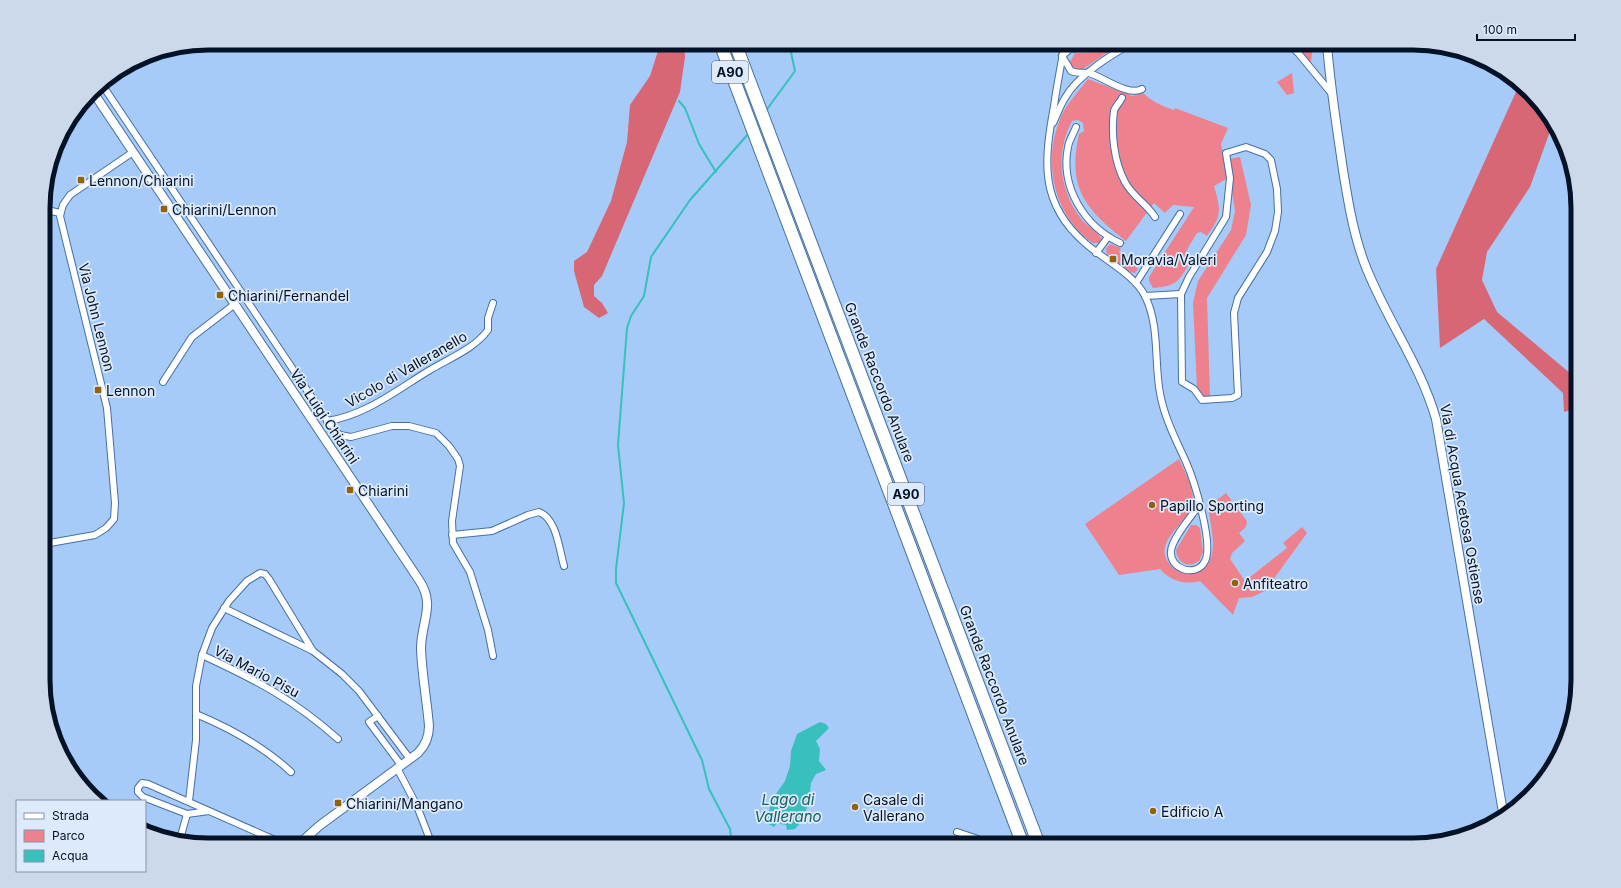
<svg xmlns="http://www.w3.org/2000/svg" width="1621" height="888" font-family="Inter,sans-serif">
  <rect width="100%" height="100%" fill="#a6cbf8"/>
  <g fill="#ed818d">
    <polygon points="1290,43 1313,43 1311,63"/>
    <polygon points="1117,46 1080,71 1073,67 1070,62 1075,53 1097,52"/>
    <polygon points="1292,73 1294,93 1287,95 1277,82"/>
    <path d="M1088 79 1132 96 1143 93C1153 102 1162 106 1174 110L1175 108 1228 128 1221 144 1228 178 1214 186C1221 210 1222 215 1207 236L1201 232 1197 233 1185 253 1193 258C1179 279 1180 286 1153 288L1149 281V277L1194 207 1173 205 1165 213 1154 203 1126 241C1085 209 1067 188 1079 134L1084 131 1083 123 1078 120 1072 121C1055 153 1059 191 1082 220 1088 227 1098 231 1102 240L1100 243H1093C1053 216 1042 160 1061 117 1067 103 1079 91 1088 79Z"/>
    <polygon points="1240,157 1251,205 1246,235 1207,298 1210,396 1202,396 1197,389 1193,303 1198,281 1231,230 1235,211 1232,192 1233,181 1229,159"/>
    <polygon points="1110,244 1121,248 1119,252 1138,269 1135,273 1130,272 1107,254 1106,249"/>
    <path d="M1179 459C1185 473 1196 490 1192 506 1186 525 1150 543 1171 566 1176 572 1184 575 1193 573 1223 566 1211 529 1208 507L1226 493 1247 521 1246 527 1239 533 1245 541 1232 553 1230 559 1245 581 1287 548 1283 543 1302 527 1307 533 1265 591 1252 597 1239 598 1233 615 1200 581C1184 585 1171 581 1160 569L1119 575 1085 524Z"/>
    <path d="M1191 525H1196L1200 528 1203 552 1199 561C1188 569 1177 563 1176 550Z"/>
  </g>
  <g fill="#d86776">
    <polygon points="658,43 684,43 685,57 680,92 602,276 594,285 594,296 602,303 608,313 599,318 584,307 574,271 574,261 587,252 611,201 627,142 630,105 650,76 658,51"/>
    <polygon points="1520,83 1550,116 1553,123 1530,187 1487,252 1482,280 1497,312 1577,379 1577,408 1564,412 1563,393 1484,319 1440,348 1436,269"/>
  </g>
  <polygon fill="#37c0be" points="820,722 826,724 829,728 816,741 820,749 819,761 826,770 816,774 811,783 809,802 802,821 795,829 787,830 786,825 777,823 774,827 767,823 771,801 785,781 790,766 791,751 797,734"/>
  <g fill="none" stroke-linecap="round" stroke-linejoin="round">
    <g stroke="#37c0be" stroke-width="2">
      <polyline points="679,101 685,108 699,144 716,172"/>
      <polyline points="765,112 795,71 789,43"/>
      <polyline points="732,845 730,829 709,789 702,760 616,583 616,569 624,503 618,445 627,328 631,316 644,296 651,257 690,200 749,133"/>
    </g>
    <g stroke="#4570a3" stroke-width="8">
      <g id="minor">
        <path d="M1065 43C1061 64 1057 85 1054 106 1044 161 1039 203 1085 243 1103 259 1135 275 1145 296 1160 326 1154 362 1160 393 1164 417 1176 440 1186 462 1194 480 1214 544 1205 561 1197 578 1169 570 1171 551 1172 538 1192 516 1199 505"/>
        <polyline points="1288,43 1299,54 1332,94"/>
        <path d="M1062 56 1071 71C1077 74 1083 72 1089 73 1103 77 1129 97 1142 89"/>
        <polyline points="1062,56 1070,49 1112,43"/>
        <polyline points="101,83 333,429 340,435 351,437 392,426 409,426 436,433 449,446 458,459 460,466 452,521 453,543 470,572 488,630 493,656"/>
        <path d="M1122 98C1120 102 1115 107 1114 111 1111 133 1114 162 1125 182 1132 196 1147 204 1155 217"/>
        <path d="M1053 123C1057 115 1060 106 1065 98 1077 76 1112 54 1133 43"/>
        <path d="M1076 127C1074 133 1069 140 1068 147 1060 187 1084 226 1120 243"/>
        <polygon points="1246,147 1265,154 1271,160 1277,189 1278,212 1275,231 1267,252 1238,298 1234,313 1238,395 1232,398 1202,400 1194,389 1182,382 1181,294 1189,277 1226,217 1230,178 1226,153"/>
        <polyline points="43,209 60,213"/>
        <polyline points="1096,253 1108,237"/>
        <polyline points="1136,283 1180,214"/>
        <polyline points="1145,296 1181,294"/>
        <polyline points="163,382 192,337 235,304"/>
        <path d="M327 421C365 416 398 389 430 370 450 358 474 349 488 330V318L493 303"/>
        <path d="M452 535 492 531 528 515 539 512C557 519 559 549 564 566"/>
        <polyline points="44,544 95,535 106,528 114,519 115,503 107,408 60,216 63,205 70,195 133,152"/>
        <polyline points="224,608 313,651"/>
        <path d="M202 655C256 680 293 699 338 739"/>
        <path d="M196 714C232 729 263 746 291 772"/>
        <polyline points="378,716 369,722 401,765"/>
        <polyline points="61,754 62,751"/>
        <polyline points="397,768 417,806 432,845"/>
        <polyline points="189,801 196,740 196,686 202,655 212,628 229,601 247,581 260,573 265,574 269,579 313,651 342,674 359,691 410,759"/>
        <polyline points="209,811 187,814 143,797 138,792 138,788 142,783 148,784 286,845"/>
        <polyline points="957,832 978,839 987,845"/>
        <polyline points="180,839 187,814"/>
      </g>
    </g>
    <g stroke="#4570a3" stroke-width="10">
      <g id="tertiary">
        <path d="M1327 43C1330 86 1337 128 1343 170 1348 201 1353 232 1364 262 1384 316 1420 363 1436 419L1504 818"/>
        <path d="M93 92 419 580C436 605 421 622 421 649 422 675 427 701 429 726 429 737 426 745 418 753L319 826 298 845"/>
      </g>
    </g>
    <g stroke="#4570a3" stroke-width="14">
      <g id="motorway">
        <polyline points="720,43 1023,845"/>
        <polyline points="735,43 1039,845"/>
      </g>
    </g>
    <use href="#minor" stroke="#fff" stroke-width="6"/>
    <use href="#tertiary" stroke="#fff" stroke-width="8"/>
    <use href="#motorway" stroke="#fff" stroke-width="12"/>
  </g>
  <g fill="#936211" stroke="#dceafb" stroke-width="1.5">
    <rect x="77" y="176" width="8" height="8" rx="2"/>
    <rect x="160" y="205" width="8" height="8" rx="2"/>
    <rect x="1109" y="255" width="8" height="8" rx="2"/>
    <rect x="216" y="291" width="8" height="8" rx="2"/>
    <rect x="94" y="386" width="8" height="8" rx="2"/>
    <rect x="346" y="486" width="8" height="8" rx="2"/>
    <circle cx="1152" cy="505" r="4"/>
    <circle cx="1235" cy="583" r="4"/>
    <rect x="334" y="799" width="8" height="8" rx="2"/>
    <circle cx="855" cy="807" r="4"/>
    <circle cx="1153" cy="811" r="4"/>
  </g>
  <g text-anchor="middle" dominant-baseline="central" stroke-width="3.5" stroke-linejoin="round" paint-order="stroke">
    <g fill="#dceafb" stroke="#445366" stroke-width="1">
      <rect x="712" y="61" width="36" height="22" rx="3"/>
      <rect x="888" y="483" width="36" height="22" rx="3"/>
    </g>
    <g font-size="13" font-weight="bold" fill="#031226">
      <text x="730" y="72">A90</text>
      <text x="906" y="494">A90</text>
    </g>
    <g font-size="14" fill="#031226" stroke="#dceafb" text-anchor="start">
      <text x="89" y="180">Lennon/Chiarini</text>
      <text x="172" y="209">Chiarini/Lennon</text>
      <text x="1121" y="259">Moravia/Valeri</text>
      <text x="228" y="295">Chiarini/Fernandel</text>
      <text x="106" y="390">Lennon</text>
      <text x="358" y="490">Chiarini</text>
      <text x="1160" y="505">Papillo Sporting</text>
      <text x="1243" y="583">Anfiteatro</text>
      <text x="863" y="799">Casale di<tspan x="863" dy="16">Vallerano</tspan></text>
      <text x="346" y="803">Chiarini/Mangano</text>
      <text x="1161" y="811">Edificio A</text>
    </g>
    <g font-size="14" fill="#031226" stroke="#dceafb">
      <text transform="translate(97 317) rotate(76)">Via John Lennon</text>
      <text transform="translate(406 369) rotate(-30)">Vicolo di Valleranello</text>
      <text transform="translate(880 382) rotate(69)">Grande Raccordo Anulare</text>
      <text transform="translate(325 416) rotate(56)">Via Luigi Chiarini</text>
      <text transform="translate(1463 504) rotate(80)">Via di Acqua Acetosa Ostiense</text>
      <text transform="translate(257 671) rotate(28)">Via Mario Pisu</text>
      <text transform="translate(995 685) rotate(69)">Grande Raccordo Anulare</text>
    </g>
    <g font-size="15" font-style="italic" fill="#16605f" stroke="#dceafb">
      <text x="788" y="799">Lago di<tspan x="788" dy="17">Vallerano</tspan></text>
    </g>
  </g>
  <path d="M0 0H1621V888H0ZM208 50H1413A158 158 0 0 1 1571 208V680A158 158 0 0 1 1413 838H208A158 158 0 0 1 50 680V208A158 158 0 0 1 208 50Z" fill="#cbd9ea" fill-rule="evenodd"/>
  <path fill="none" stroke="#031226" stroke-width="5" d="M208 50H1413A158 158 0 0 1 1571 208V680A158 158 0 0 1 1413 838H208A158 158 0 0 1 50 680V208A158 158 0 0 1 208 50Z"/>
  <rect x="16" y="800" width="130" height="72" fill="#dceafb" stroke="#8594a6"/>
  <rect x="24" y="813" width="20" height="6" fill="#ffffff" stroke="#8594a6"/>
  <text x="52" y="820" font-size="12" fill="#031226">Strada</text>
  <rect x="24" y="830" width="20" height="12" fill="#ed818d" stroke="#8594a6"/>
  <text x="52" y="840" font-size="12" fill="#031226">Parco</text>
  <rect x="24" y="850" width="20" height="12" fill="#37c0be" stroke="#8594a6"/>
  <text x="52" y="860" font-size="12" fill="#031226">Acqua</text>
  <path d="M1477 34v6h98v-6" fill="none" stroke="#031226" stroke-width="2"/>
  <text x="1483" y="34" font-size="12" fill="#031226" stroke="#dceafb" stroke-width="3" paint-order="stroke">100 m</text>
</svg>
